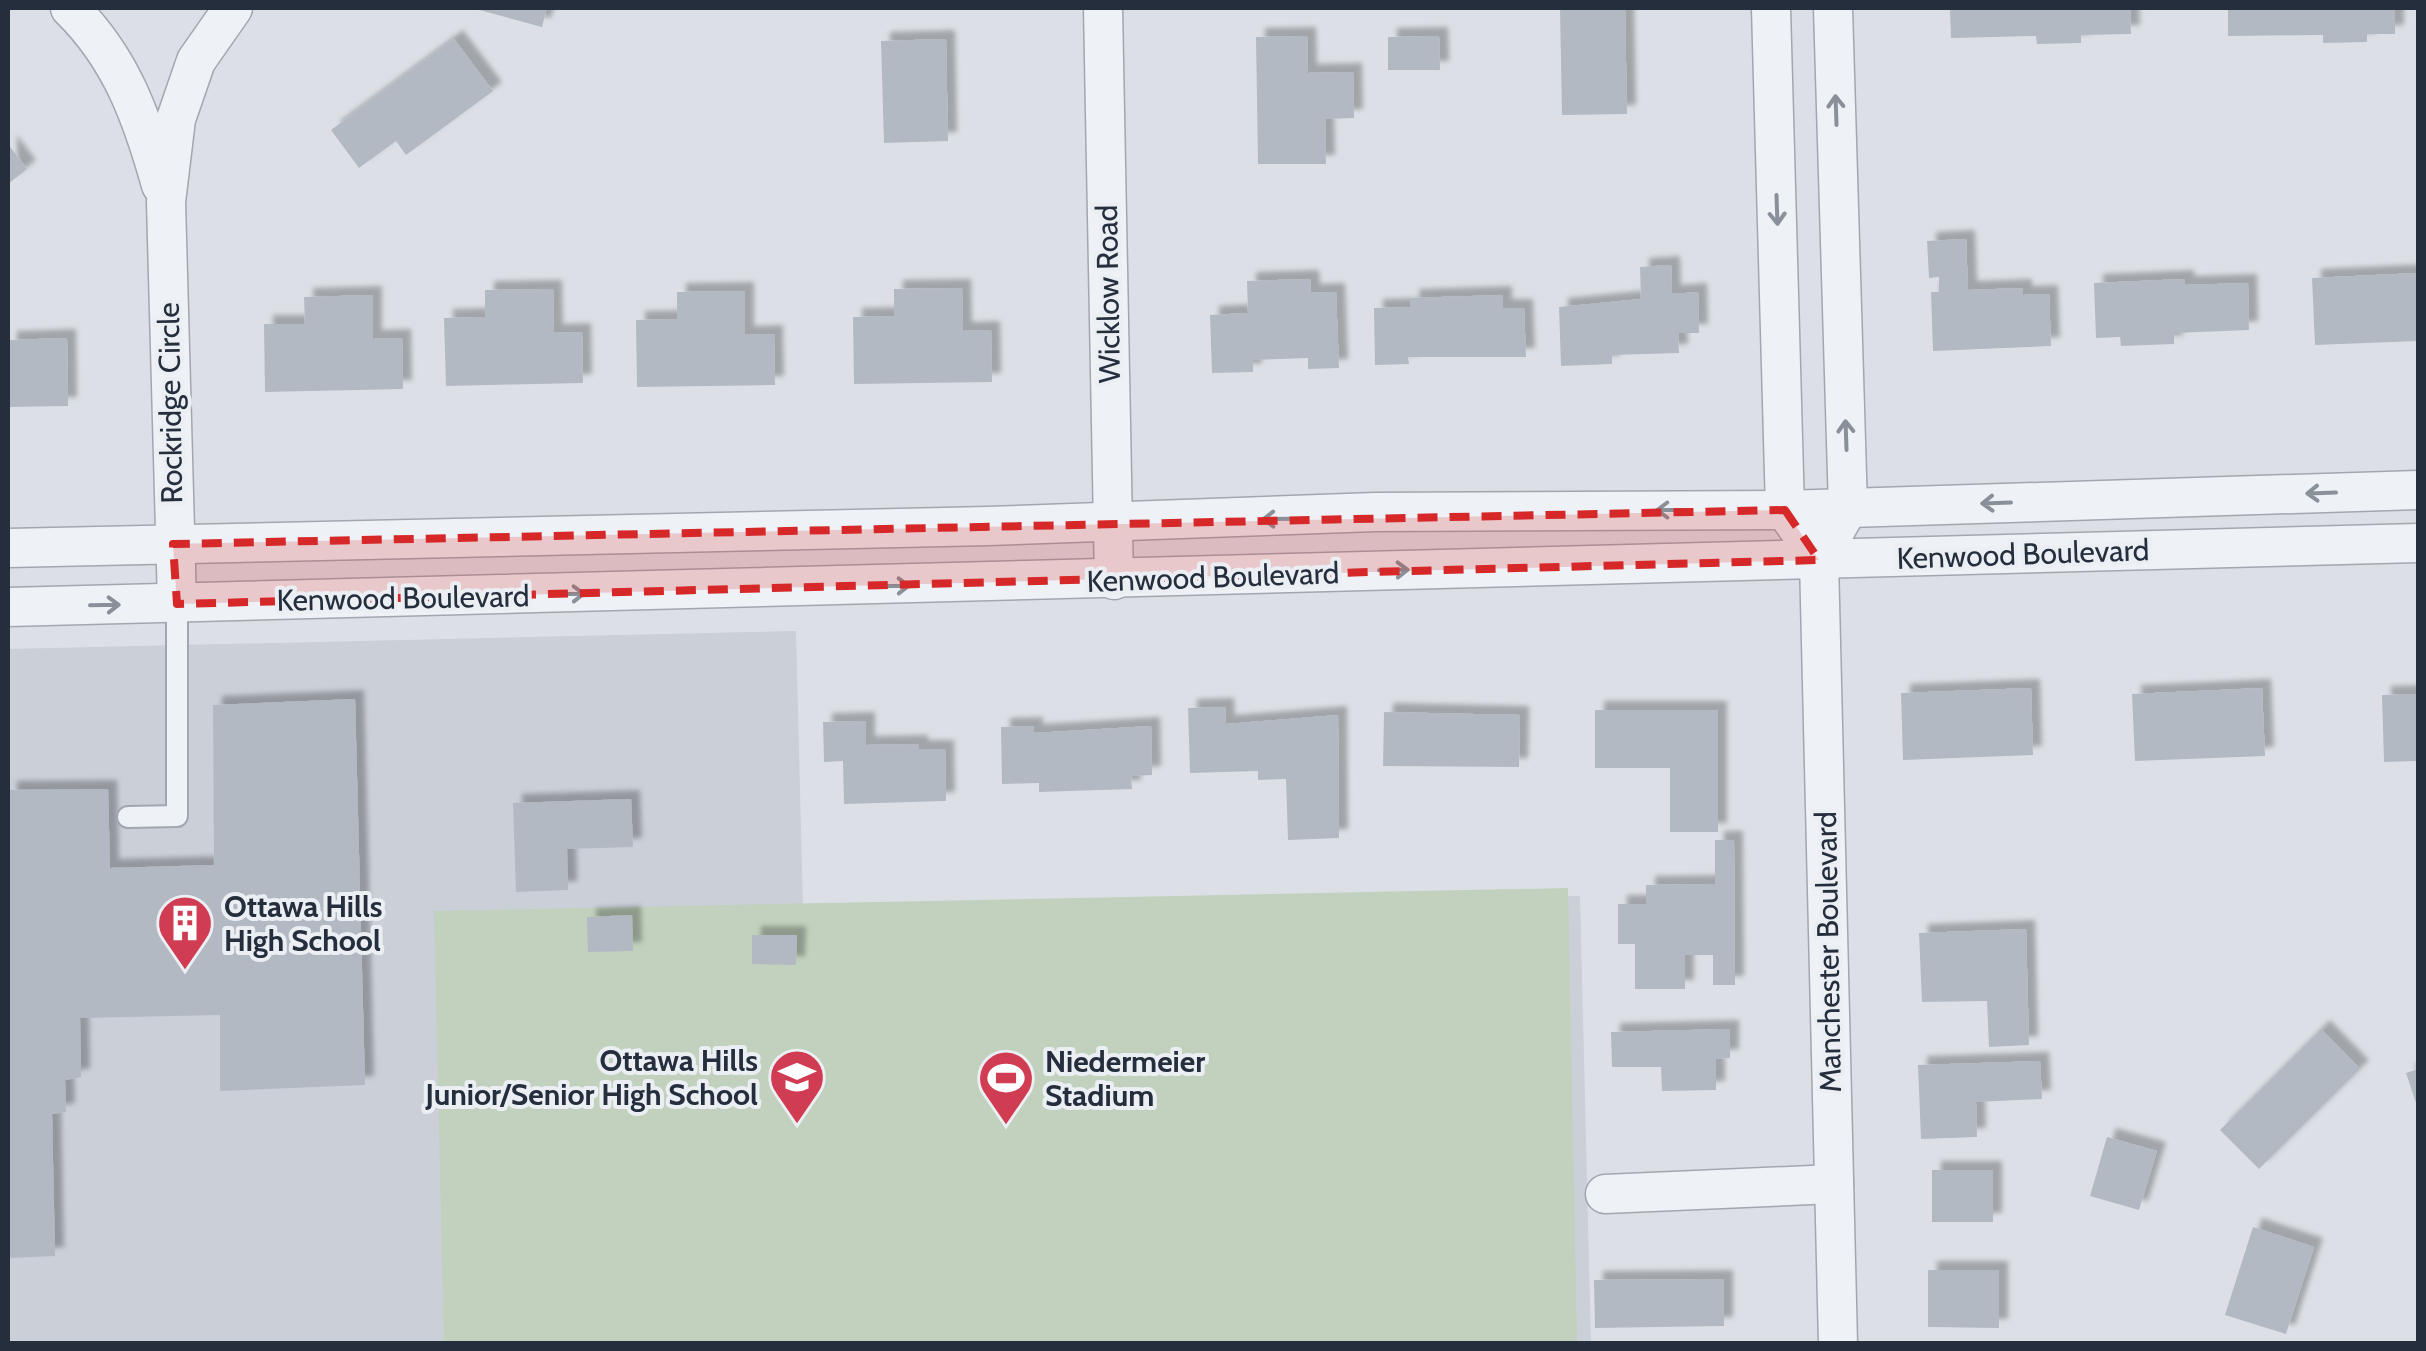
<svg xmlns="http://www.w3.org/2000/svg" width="2426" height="1351" font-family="Cabin,sans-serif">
  <defs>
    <filter id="shadow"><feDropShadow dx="9" dy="-9" stdDeviation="2.5" flood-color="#0004"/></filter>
  </defs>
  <rect width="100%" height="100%" fill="#dce0e6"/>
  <polygon fill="#cacfd8" points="796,631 803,909 1580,896 1591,1343 8,1343 8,649"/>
  <polygon fill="#c1d1bd" points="1568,888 1577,1343 444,1343 434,911"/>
  <g fill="#b3b9c3" filter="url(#shadow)">
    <polygon points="472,8 547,8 542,27"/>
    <polygon points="1560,8 1625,8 1627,114 1562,115"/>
    <polygon points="1950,8 2130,8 2131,34 2081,35 2081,43 2037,44 2036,36 1951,38"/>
    <polygon points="2228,8 2395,8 2395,34 2367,34 2367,42 2323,43 2323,35 2228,36"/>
    <polygon points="1307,36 1308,73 1353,72 1354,118 1325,119 1326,164 1258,164 1256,37"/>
    <polygon points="1439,36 1440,70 1388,70 1388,37"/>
    <polygon points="454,39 493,91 406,155 396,141 359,168 331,130"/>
    <polygon points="946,39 948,141 884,143 881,41"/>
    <polygon points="8,144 27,169 8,184"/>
    <polygon points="1966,239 1968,290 2023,288 2023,295 2049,294 2051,346 1933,351 1931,292 1939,292 1939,277 1929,278 1927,241"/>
    <polygon points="1671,265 1672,294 1698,292 1699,333 1678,333 1679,353 1612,355 1612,364 1561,366 1559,307 1641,299 1640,267"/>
    <polygon points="2418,273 2418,341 2315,345 2312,278"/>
    <polygon points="1310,279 1311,293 1336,292 1339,368 1308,369 1308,358 1253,360 1253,372 1212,373 1210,315 1248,313 1247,281"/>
    <polygon points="2185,279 2185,285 2248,283 2249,330 2174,333 2174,344 2121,346 2120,337 2096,338 2094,283"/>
    <polygon points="962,288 963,331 991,330 992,382 854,384 853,317 894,316 894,289"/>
    <polygon points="553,289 554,333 582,332 583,383 446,386 444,318 485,317 485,290"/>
    <polygon points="745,291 745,335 774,334 775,385 637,387 636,320 677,319 677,292"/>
    <polygon points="373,295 373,339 402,338 403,389 265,392 264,324 305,324 304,297"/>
    <polygon points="1503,295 1503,308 1524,308 1526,357 1408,357 1409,364 1375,365 1374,308 1411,307 1410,298"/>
    <polygon points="67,338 68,406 8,407 8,340"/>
    <polygon points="2031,688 2033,755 1903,760 1901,693"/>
    <polygon points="2262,688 2265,756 2135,761 2132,694"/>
    <polygon points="2418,694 2418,761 2384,762 2382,695"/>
    <polygon points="355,699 365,1085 220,1091 220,1015 80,1018 81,1077 65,1080 66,1112 52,1114 55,1256 8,1258 8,790 108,789 110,868 214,865 213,705"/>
    <polygon points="1225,707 1226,724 1338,715 1339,838 1288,840 1286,779 1258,780 1258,771 1190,773 1188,708"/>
    <polygon points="1595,710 1718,710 1718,832 1670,832 1670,768 1595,768"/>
    <polygon points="1384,712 1520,715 1519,767 1383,766"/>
    <polygon points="866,721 866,745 919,744 919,749 945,749 946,801 844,804 843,761 824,762 823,722"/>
    <polygon points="1034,726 1034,733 1151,726 1152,775 1131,776 1132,789 1039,792 1039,783 1002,784 1001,727"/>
    <polygon points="631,799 633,847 567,849 568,890 516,892 513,803"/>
    <polygon points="1715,840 1734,840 1735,985 1713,985 1713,955 1685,955 1685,989 1635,989 1635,944 1618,944 1618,904 1646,904 1646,885 1715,884"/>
    <polygon points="632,915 633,951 588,952 587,917"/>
    <polygon points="2026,929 2029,1045 1989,1047 1987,1001 1922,1002 1919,933"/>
    <polygon points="752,935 797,935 796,965 752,964"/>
    <polygon points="1730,1029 1730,1058 1716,1059 1716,1090 1662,1091 1661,1067 1612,1067 1611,1032"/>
    <polygon points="2321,1029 2360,1069 2259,1169 2220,1130"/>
    <polygon points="2040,1061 2042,1099 1976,1102 1977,1137 1921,1139 1918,1065"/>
    <polygon points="2418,1069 2418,1109 2406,1073"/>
    <polygon points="2107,1137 2157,1151 2139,1210 2090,1196"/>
    <rect x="1932" y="1170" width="61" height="52"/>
    <polygon points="2253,1227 2314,1247 2286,1334 2225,1315"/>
    <polygon points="1928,1270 1999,1270 1999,1328 1928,1327"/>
    <polygon points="1724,1279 1724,1326 1595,1328 1594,1280"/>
  </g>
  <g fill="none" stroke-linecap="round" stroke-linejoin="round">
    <g stroke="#a1a7b0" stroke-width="24">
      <polyline id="service" points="128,817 177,816 177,604"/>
    </g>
    <g stroke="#a1a7b0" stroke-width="41">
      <g id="minor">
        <path d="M70 8C121 58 142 117 161 185"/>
        <polyline points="1103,8 1114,580"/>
        <polyline points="1771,8 1785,510 1799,530"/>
        <polyline points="1833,8 1848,508 1819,560 1838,1344"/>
        <polyline points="8,548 988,526 1375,512 1785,510 2418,490"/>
        <polyline points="177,604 166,202 176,119 196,61 233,8"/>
        <polyline points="8,607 2418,543"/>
        <polyline points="1605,1194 1834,1184"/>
      </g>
    </g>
    <use href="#service" stroke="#eef1f5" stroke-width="20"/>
    <use href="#minor" stroke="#eef1f5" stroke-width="38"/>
  </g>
  <defs><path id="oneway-shaft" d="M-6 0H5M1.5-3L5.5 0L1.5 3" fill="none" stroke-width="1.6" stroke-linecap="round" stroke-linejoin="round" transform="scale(2.5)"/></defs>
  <g stroke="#8a9099">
    <use href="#oneway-shaft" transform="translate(1836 110) rotate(-92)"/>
    <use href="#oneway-shaft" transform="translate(1777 210) rotate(88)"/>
    <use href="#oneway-shaft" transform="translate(1846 435) rotate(-92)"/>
    <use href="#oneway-shaft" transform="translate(2321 493) rotate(178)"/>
    <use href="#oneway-shaft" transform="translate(1996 503) rotate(178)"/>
    <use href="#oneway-shaft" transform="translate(1671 510) rotate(180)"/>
    <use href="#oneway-shaft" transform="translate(1277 519) rotate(179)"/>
    <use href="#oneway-shaft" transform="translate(1394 570) rotate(-1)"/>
    <use href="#oneway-shaft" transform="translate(895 586) rotate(-1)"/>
    <use href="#oneway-shaft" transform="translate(570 594) rotate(-1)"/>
    <use href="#oneway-shaft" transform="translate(105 605) rotate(-1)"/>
  </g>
  <path fill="#d62828" fill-opacity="0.2" stroke="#d62828" stroke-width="8" stroke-dasharray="20 12" stroke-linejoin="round" d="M1785 510 1819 560 177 604 173 544Z"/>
  <defs>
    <g id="building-pin" transform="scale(2.875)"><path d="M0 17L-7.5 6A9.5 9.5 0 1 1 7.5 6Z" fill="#d03c51" stroke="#ebeff4"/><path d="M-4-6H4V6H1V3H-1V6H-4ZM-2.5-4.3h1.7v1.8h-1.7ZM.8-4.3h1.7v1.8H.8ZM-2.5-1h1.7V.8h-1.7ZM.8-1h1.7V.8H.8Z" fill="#fff"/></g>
    <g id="school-pin" transform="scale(2.875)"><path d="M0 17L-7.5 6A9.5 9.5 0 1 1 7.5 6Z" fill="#d03c51" stroke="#ebeff4"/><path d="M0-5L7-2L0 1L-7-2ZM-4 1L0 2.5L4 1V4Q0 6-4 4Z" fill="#fff"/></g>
    <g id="stadium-pin" transform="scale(2.875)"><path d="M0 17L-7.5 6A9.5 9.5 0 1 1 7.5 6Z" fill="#d03c51" stroke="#ebeff4"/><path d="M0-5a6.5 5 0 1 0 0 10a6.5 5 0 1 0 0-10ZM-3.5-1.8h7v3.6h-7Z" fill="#fff"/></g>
  </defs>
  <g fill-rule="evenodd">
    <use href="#building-pin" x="185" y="923"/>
    <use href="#school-pin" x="797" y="1077"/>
    <use href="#stadium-pin" x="1006" y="1078"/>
  </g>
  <g text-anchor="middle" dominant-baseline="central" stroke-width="8" stroke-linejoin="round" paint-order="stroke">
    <g font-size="30" fill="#252e3d" stroke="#ebeff4">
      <text transform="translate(1108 294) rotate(-91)">Wicklow Road</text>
      <text transform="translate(170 403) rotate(-91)">Rockridge Circle</text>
      <text transform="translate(2023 554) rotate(-2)">Kenwood Boulevard</text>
      <text transform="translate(1213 577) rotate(-2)">Kenwood Boulevard</text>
      <text transform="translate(403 598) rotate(-1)">Kenwood Boulevard</text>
      <text transform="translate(1828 952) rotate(-91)">Manchester Boulevard</text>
    </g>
    <g font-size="30" font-weight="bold" fill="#252e3d" stroke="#ebeff4" text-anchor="start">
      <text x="224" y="906">Ottawa Hills<tspan x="224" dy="34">High School</tspan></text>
      <text x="758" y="1060" text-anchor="end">Ottawa Hills<tspan x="758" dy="34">Junior/Senior High School</tspan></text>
      <text x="1045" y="1061">Niedermeier<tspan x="1045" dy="34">Stadium</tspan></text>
    </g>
  </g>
  <rect width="2426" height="1351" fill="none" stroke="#252e3d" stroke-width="20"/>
</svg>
